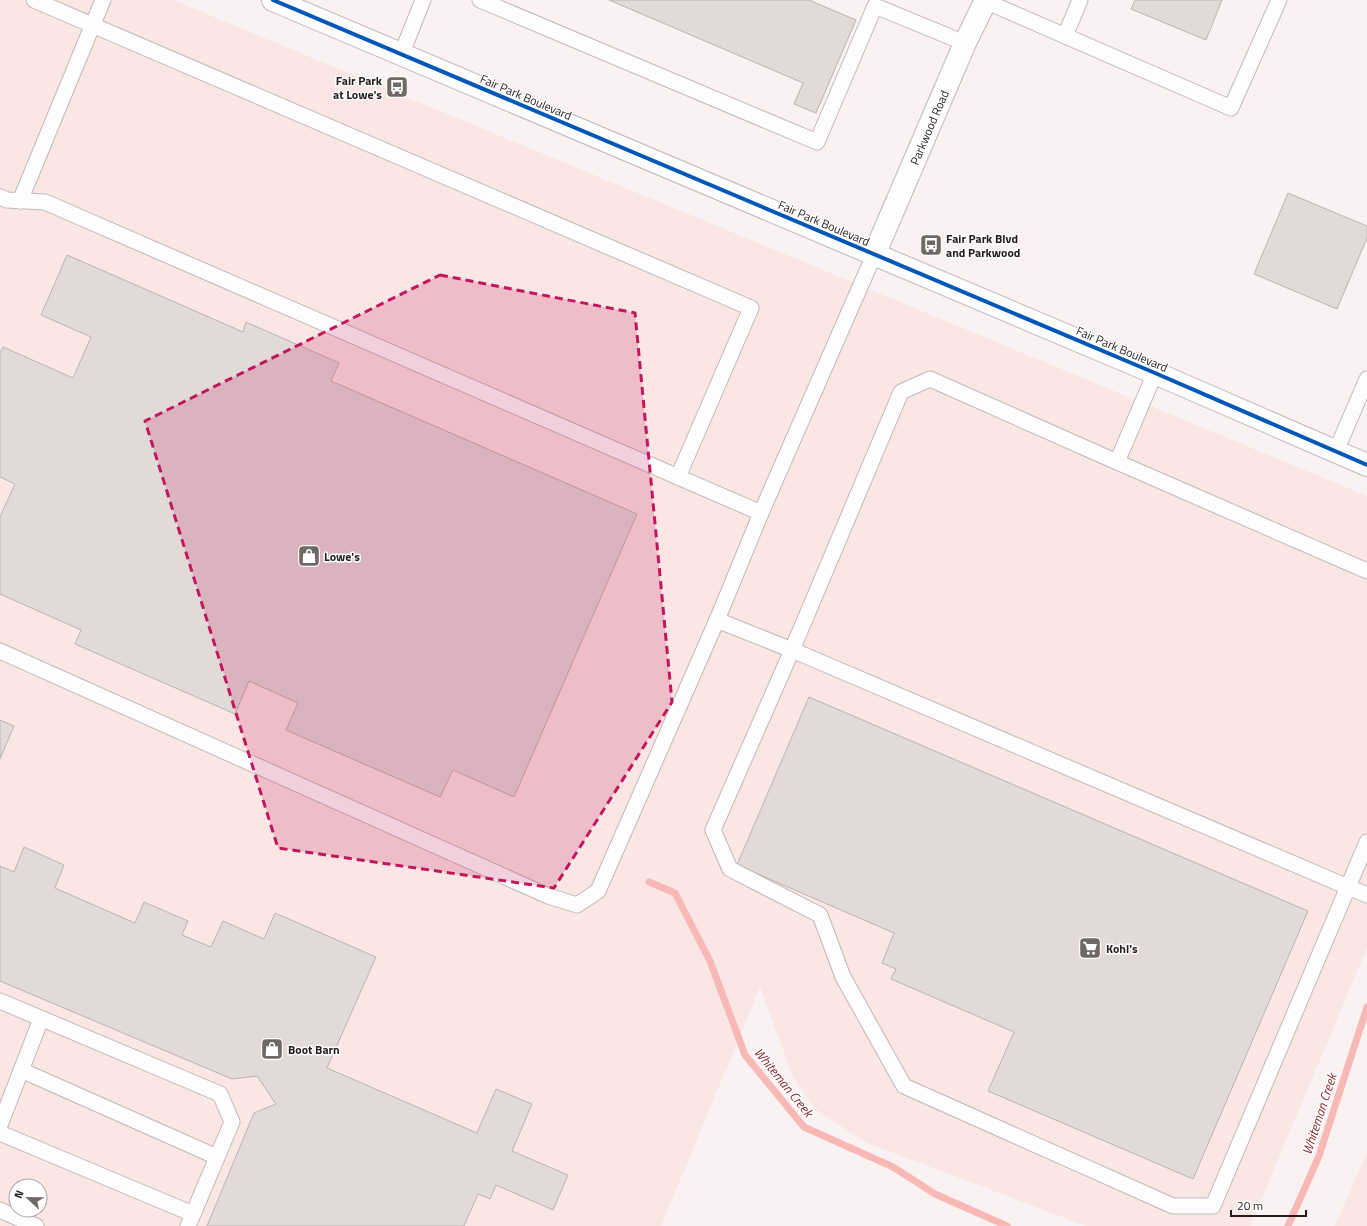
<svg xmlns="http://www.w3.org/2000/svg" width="1367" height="1226" font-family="'Titillium Web',sans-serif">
  <rect width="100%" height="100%" fill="#faf2f2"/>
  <g fill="#f9e6e5" fill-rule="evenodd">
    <path d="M0 0H173L1367 496V948L1250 1226H1086L865 1142 815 1109 793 1077 760 987 661 1226H0ZM16 1186H40V1210H16Z"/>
    <polygon points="1367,1152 1367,1226 1335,1226"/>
  </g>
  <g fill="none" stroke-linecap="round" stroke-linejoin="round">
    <g stroke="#f7b8b6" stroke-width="7">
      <polyline points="649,882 675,893 710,961 745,1055 804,1127 893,1167 935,1194 1007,1226"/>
      <polyline points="1288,1226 1319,1156 1367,1007"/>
    </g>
  </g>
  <g fill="#e2dad9" stroke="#bbb3b3">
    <polygon points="609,0 809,0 856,20 816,113 794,104 803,83"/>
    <polygon points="1135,0 1222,0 1206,40 1131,9"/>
    <polygon points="1288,193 1367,226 1367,238 1337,309 1254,274"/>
    <polygon points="67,255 243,332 246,322 339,363 331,381 637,514 514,797 453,770 440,797 286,730 298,703 249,681 235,714 75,644 81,630 0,594 0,517 15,484 0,477 0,353 3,347 73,378 91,337 41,315"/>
    <polygon points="809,697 1308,911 1193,1179 988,1091 1014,1032 891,979 896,969 882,963 894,933 737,865"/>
    <polygon points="0,720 14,726 0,759"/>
    <polygon points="24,847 64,865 55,888 135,923 144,902 188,921 182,935 211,947 223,921 264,939 275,913 376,957 327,1068 477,1133 496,1089 532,1104 512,1151 568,1175 553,1210 496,1185 490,1199 478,1194 464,1226 207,1226 254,1113 276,1104 257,1076 232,1079 0,981 0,866 14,872"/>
  </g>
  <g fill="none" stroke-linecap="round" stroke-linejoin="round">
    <g stroke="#c0b8b7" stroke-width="17">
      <g id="lane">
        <polyline points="34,0 751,308 678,477"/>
        <polyline points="480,0 817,142 875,6 965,43"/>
        <polyline points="985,1 1231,108 1279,0"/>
        <polyline points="1065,36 1080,0"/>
        <polyline points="401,55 423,0"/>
        <polyline points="0,197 7,200 45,202 761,513 874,255"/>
        <polyline points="20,201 103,0"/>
        <polyline points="1155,373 1117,462 1367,571"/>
        <polyline points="1336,451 1367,379"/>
        <polyline points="1117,462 930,379 901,392 792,650 1348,887 1367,842"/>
        <polyline points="761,513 717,620 792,650 713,830 730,869 820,915 843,977 904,1086 1173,1206 1213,1206 1348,887 1367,895"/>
        <polyline points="0,651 548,896 577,905 598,891 717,620"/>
        <polyline points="0,1001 220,1094 232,1122 188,1226"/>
        <polyline points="21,1070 217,1157"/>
        <polyline points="0,1125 41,1019"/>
        <polyline points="0,1133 193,1214"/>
        <polyline points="0,1210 36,1226"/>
      </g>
    </g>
    <g stroke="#c0b8b7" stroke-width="24">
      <g id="street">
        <polyline points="273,0 1155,373 1367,465"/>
        <path id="s1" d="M874 255 965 43 986 0"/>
      </g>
    </g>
    <use href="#lane" stroke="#fefdfd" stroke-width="15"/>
    <use href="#street" stroke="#fefdfd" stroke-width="22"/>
    <g stroke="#fff" stroke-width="6">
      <polyline id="cycleway" points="273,0 1155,373 1367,465"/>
    </g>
    <use href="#cycleway" stroke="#0057b8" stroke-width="4"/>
  </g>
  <path fill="#c2185b" fill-opacity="0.2" stroke="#c2185b" stroke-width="3" stroke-dasharray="8 5" stroke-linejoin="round" d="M440 275 635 313 672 702 554 888 278 848 145 421Z"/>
  <defs>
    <g id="bus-square" transform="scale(1.15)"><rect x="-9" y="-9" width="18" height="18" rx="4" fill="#706767" stroke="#fff"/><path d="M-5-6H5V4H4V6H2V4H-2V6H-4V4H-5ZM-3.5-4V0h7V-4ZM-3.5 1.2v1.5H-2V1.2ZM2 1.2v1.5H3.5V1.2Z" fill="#fff"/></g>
    <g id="shop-square" transform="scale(1.15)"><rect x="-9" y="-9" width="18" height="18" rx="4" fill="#706767" stroke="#fff"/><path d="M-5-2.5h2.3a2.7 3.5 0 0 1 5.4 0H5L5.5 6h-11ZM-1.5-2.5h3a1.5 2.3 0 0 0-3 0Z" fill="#fff"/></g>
    <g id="supermarket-square" transform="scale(1.15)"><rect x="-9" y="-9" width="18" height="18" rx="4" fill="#706767" stroke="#fff"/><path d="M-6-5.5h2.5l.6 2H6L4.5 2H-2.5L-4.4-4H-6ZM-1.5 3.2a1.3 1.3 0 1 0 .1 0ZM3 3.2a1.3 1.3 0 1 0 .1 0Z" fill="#fff"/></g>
  </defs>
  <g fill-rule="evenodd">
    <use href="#bus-square" x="397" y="87"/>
    <use href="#bus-square" x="931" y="245"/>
    <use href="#shop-square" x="309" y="556"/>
    <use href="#supermarket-square" x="1090" y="948"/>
    <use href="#shop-square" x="272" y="1049"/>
  </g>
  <g text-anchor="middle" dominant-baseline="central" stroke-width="3" stroke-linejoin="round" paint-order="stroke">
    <g font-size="12" font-weight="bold" fill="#251c1c" stroke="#fff" text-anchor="start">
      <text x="382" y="80" text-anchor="end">Fair Park<tspan x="382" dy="14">at Lowe's</tspan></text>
      <text x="946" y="238">Fair Park Blvd<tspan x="946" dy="14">and Parkwood</tspan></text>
      <text x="324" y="556">Lowe's</text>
      <text x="1106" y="948">Kohl's</text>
      <text x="288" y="1049">Boot Barn</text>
    </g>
    <g font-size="12" fill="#251c1c" stroke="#fff">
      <text transform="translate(526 97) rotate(23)">Fair Park Boulevard</text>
      <text stroke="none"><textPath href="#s1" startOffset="139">Parkwood Road</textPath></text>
      <text transform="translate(824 223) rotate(23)">Fair Park Boulevard</text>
      <text transform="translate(1122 349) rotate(23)">Fair Park Boulevard</text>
    </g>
    <g font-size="13" font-style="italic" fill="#87242a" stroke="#fff">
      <text transform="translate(784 1082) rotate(51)">Whiteman Creek</text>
      <text transform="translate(1319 1114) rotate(-72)">Whiteman Creek</text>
    </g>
  </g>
  <g transform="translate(28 1198) rotate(292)"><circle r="19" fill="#ffffff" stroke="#a8a4a4"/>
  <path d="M0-3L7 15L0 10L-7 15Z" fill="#706767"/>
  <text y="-6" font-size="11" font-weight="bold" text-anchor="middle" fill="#251c1c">N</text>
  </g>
  <path d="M1231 1210v6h75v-6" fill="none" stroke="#251c1c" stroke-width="2"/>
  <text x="1237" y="1210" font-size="12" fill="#251c1c" stroke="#ffffff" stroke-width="3" paint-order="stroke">20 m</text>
</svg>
